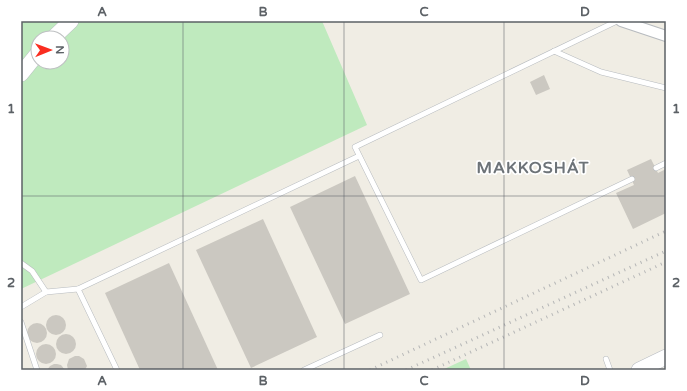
<svg xmlns="http://www.w3.org/2000/svg" width="687" height="391" font-family="'Varela Round',sans-serif">
  <rect width="100%" height="100%" fill="#f0ede4"/>
  <g fill="#bfeabe" fill-rule="evenodd">
    <path d="M21 21H322L367 125 21 289ZM38 38H62V62H38Z"/>
    <polygon points="466,359 471,370 442,370"/>
  </g>
  <g fill="#cbc8c1">
    <polygon points="544,75 550,89 536,95 530,82"/>
    <polygon points="651,159 658,173 666,169 666,213 633,229 616,193 634,185 627,170"/>
    <polygon points="355,176 410,294 345,324 290,207"/>
    <polygon points="263,219 317,337 251,368 196,250"/>
    <polygon points="169,263 218,370 140,370 105,293"/>
    <circle cx="56" cy="325" r="10"/>
    <circle cx="37" cy="333" r="10"/>
    <circle cx="66" cy="344" r="10"/>
    <circle cx="46" cy="354" r="10"/>
    <polygon points="75,356 79,356 84,359 87,366 85,370 68,370 67,365 69,359"/>
    <polygon points="54,364 57,364 61,365 65,370 47,370 50,366"/>
  </g>
  <g fill="none" stroke-linecap="round" stroke-linejoin="round">
    <g stroke="#b7bbbf" stroke-width="6">
      <g id="lane">
        <polyline points="617,21 355,147 421,280 632,179"/>
        <polyline points="554,51 601,72 666,88"/>
        <polyline points="656,168 666,163"/>
        <polyline points="21,263 32,271 46,292 78,289"/>
        <polyline points="21,307 46,292"/>
        <polyline points="21,322 37,370"/>
        <polyline points="606,359 610,370"/>
        <polyline points="117,370 78,289 359,156"/>
        <polyline points="304,370 380,335"/>
      </g>
    </g>
    <g stroke="#b7bbbf" stroke-width="12">
      <polyline id="street" points="621,21 666,36"/>
    </g>
    <g stroke="#b8bcc2" stroke-width="16">
      <g id="secondary">
        <polyline points="53,38 71,21"/>
        <polyline points="21,74 38,53"/>
        <polyline points="639,370 666,357"/>
      </g>
    </g>
    <use href="#lane" stroke="#fff" stroke-width="5"/>
    <use href="#street" stroke="#fff" stroke-width="10"/>
    <use href="#secondary" stroke="#fff" stroke-width="15"/>
    <g stroke="#b6b7b7" stroke-width="3" stroke-dasharray="1 5" stroke-linecap="butt">
      <polyline points="370,370 666,231"/>
      <polyline points="406,370 666,251"/>
      <polyline points="432,370 666,262"/>
    </g>
  </g>
  <path fill="none" stroke="#5c6166" stroke-width="1" stroke-opacity="0.55" d="M183 21V370M344 21V370M504 21V370M21 196H666"/>
  <g text-anchor="middle" dominant-baseline="central" stroke-width="3.5" stroke-linejoin="round" paint-order="stroke">
    <g font-size="16" font-weight="bold" letter-spacing="1" fill="#6d7378" stroke="#fff">
      <text x="533" y="168">MAKKOSHÁT</text>
    </g>
  </g>
  <rect width="687" height="391" fill="none" stroke="#ffffff" stroke-width="44"/>
  <g transform="translate(50 50) rotate(89)"><circle r="19" fill="#ffffff" stroke="#bec0c2"/>
  <path d="M0-3L7 15L0 10L-7 15Z" fill="#fa2d20"/>
  <text y="-6" font-size="11" font-weight="bold" text-anchor="middle" fill="#5c6166">N</text>
  </g>
  <rect x="22" y="22" width="643" height="347" fill="none" stroke="#5c6166" stroke-width="1.5"/>
  <g font-size="13" text-anchor="middle" font-weight="bold" fill="#5c6166">
    <text x="102" y="16">A</text>
    <text x="263" y="16">B</text>
    <text x="424" y="16">C</text>
    <text x="585" y="16">D</text>
    <text x="11" y="113">1</text>
    <text x="676" y="113">1</text>
    <text x="11" y="287">2</text>
    <text x="676" y="287">2</text>
    <text x="102" y="385">A</text>
    <text x="263" y="385">B</text>
    <text x="424" y="385">C</text>
    <text x="585" y="385">D</text>
  </g>
</svg>
